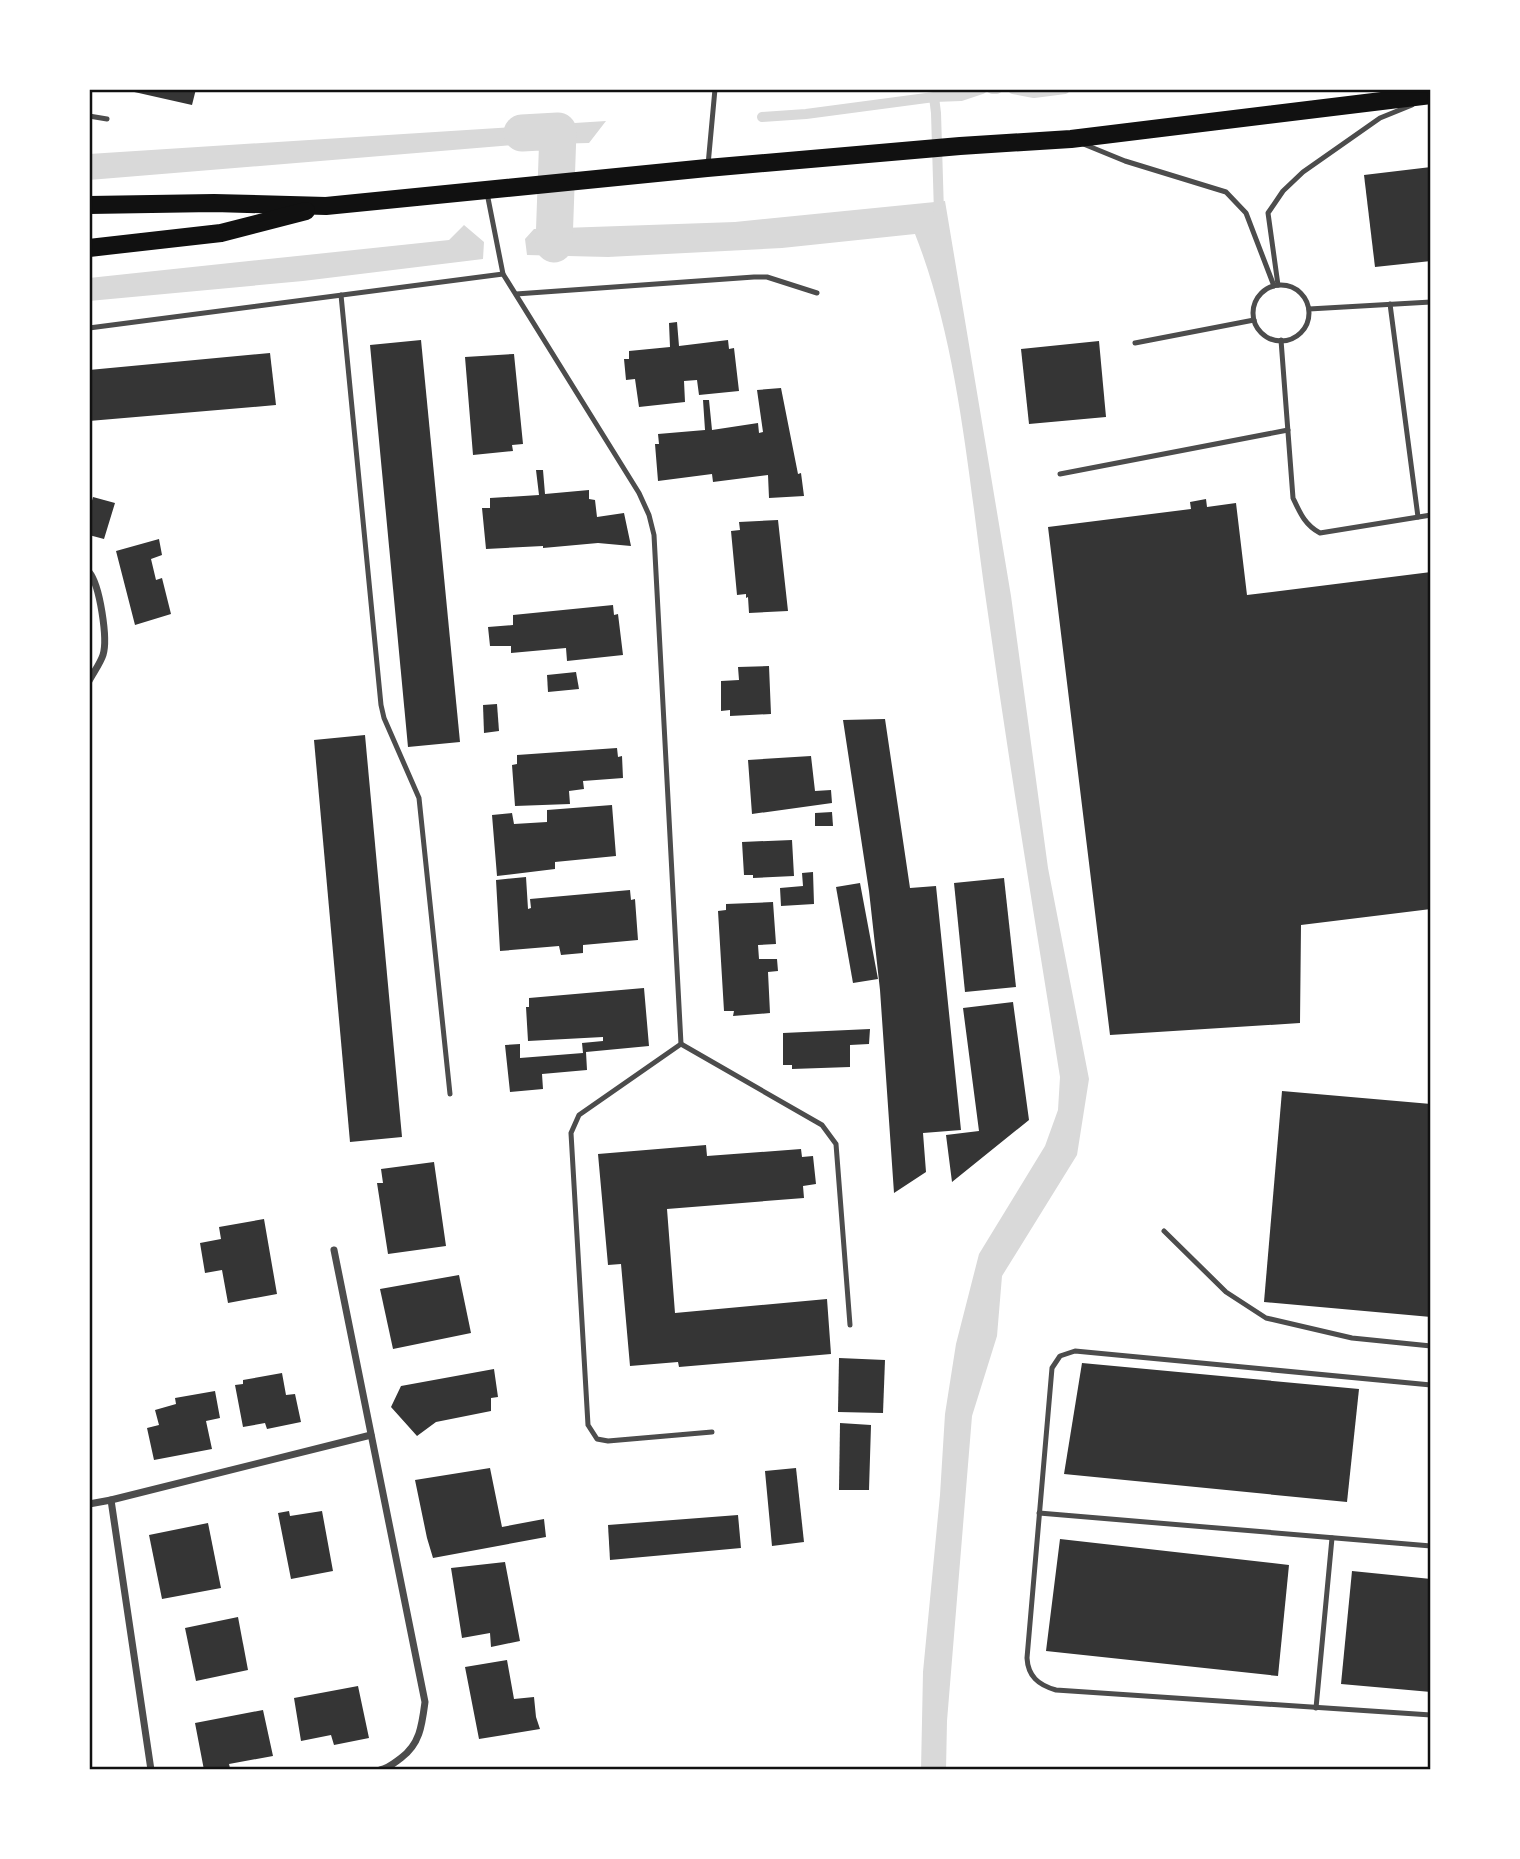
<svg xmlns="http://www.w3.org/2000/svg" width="1520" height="1859" font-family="'Open Sans',sans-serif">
  <rect width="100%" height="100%" fill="#fff"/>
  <g fill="#d9d9d9">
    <polygon points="606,121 589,143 513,145 89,180 89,154"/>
    <path d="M945 201 1011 596 1048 868 1089 1079 1077 1155 1002 1276 997 1336 972 1416 947 1721 946 1770H921L923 1672 940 1495 945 1414 956 1344 979 1254 1045 1146 1058 1110 1060 1077C1035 921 1009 764 987 607 969 485 960 348 915 234L782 248 608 257 527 255 525 239 534 229 735 222Z"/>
    <polygon points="464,225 484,242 483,259 303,281 89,301 89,278 449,240"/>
  </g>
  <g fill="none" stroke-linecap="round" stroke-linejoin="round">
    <g stroke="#d9d9d9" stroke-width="10">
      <polyline points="992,89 997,89"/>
      <polyline points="1013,89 1034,93 1065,89"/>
      <polyline points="934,97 961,96 982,89"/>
      <polyline points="762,117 806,114 934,97 936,113 939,213"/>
    </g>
    <polyline stroke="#d9d9d9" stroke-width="37" points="522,133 558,131 554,244"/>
  </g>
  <g fill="#353535">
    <polygon points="121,89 196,89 192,105"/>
    <polygon points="1431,167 1431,261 1375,267 1364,175"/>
    <polygon points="677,322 679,346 728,340 729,349 734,348 739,391 699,395 697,380 684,381 685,402 639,407 635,379 626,380 624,359 629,359 629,351 670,347 669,323"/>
    <polygon points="421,340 460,742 408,747 370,345"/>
    <polygon points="1099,341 1106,417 1029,424 1021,349"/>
    <polygon points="270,353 276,405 89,421 89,370"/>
    <polygon points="514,354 523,444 512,445 513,451 473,455 465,357"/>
    <polygon points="781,388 798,474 801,473 804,496 769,498 768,475 713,482 712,474 658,481 655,444 659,444 658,434 705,430 703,400 709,400 712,430 758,423 759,433 763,432 757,390"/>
    <polygon points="536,470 543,470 545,494 589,490 589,499 595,500 597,517 624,513 631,546 598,543 543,548 543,546 486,549 482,508 490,508 490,498 539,495"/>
    <polygon points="93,497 115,503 104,539 89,535 89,503 91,504"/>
    <polygon points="1206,499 1207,507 1236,503 1247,595 1431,572 1431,909 1301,925 1300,1023 1110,1035 1048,527 1191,509 1190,502"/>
    <polygon points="778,520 788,611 749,613 748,597 746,598 746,594 737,595 731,531 740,530 739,522"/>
    <polygon points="159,539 162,555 151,559 156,580 162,578 171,614 135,625 116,551"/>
    <polygon points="613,605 614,615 618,614 623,655 567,661 566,648 511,653 511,646 490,646 488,627 513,625 513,615"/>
    <polygon points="769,666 771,714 730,716 730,710 721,711 721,681 739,680 738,667"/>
    <polygon points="576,672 579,689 548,692 547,675"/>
    <polygon points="497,704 499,731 484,733 483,705"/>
    <polygon points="885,719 910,888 936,886 961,1130 923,1133 926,1172 894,1193 880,990 869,891 843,720"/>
    <polygon points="365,735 402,1137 350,1142 314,740"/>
    <polygon points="617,748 618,757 622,756 623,778 583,781 584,789 569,791 570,804 515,806 512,765 517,764 517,755"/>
    <polygon points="811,756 815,791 831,790 832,803 752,814 748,760"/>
    <polygon points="612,805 616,856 555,862 555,869 497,876 492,815 512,813 514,824 547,822 547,810"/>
    <polygon points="832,812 833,826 815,826 815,813"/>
    <polygon points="792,840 794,876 753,878 753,875 744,875 742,842"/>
    <polygon points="813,872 814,904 781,906 780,888 803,886 802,873"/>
    <polygon points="526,877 528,909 531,908 530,899 630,890 631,900 635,899 638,940 583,945 583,953 561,955 559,946 500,951 496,880"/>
    <polygon points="1004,878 1016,987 965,992 954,883"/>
    <polygon points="860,883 878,979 853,983 836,887"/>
    <polygon points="773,902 776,944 758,945 759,959 777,959 778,971 768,972 770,1013 733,1016 734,1011 724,1011 718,911 726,910 726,904"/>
    <polygon points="644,988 649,1046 586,1052 587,1070 542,1074 543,1089 510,1092 505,1045 520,1044 520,1058 583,1053 582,1043 603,1041 603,1037 528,1041 526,1007 529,1007 529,998"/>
    <polygon points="1013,1002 1029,1120 952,1182 946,1135 979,1131 963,1008"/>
    <polygon points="870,1029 869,1044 850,1045 850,1067 792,1069 792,1065 783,1065 783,1033"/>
    <polygon points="1282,1091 1431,1104 1431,1317 1264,1302"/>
    <polygon points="706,1145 707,1156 801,1149 802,1157 813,1156 816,1184 803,1186 804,1198 667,1209 675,1313 827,1299 831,1354 679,1367 678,1362 630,1366 621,1264 608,1265 598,1154"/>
    <polygon points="434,1162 446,1246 388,1254 377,1183 383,1183 381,1169"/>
    <polygon points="264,1219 277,1294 228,1303 222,1270 205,1273 200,1243 221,1239 219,1227"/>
    <polygon points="459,1275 471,1333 393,1349 380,1289"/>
    <polygon points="839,1358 885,1360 883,1413 838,1412"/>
    <polygon points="1082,1363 1359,1389 1347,1502 1064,1474"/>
    <polygon points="494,1369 498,1397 491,1398 491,1411 436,1422 417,1436 391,1407 401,1386"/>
    <polygon points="282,1373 286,1395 295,1394 301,1422 267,1429 265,1423 243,1427 235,1385 243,1384 243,1380"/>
    <polygon points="215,1391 220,1418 206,1421 212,1449 154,1460 147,1428 159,1425 155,1410 176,1404 175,1398"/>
    <polygon points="840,1423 871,1425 869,1490 839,1490"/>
    <polygon points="490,1468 502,1527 544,1519 546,1537 433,1558 427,1538 415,1480"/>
    <polygon points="796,1468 804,1542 772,1546 765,1471"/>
    <polygon points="289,1511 290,1516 322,1511 333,1571 291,1579 278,1513"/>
    <polygon points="738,1515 741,1548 610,1560 608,1525"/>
    <polygon points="208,1523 221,1588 162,1599 149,1535"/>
    <polygon points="1060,1539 1289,1565 1278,1676 1046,1651"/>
    <polygon points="505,1562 520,1641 491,1647 490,1633 462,1638 451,1568"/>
    <polygon points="1352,1571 1431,1579 1431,1692 1341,1684"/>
    <polygon points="238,1617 248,1670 196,1681 185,1628"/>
    <polygon points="507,1660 514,1699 534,1697 536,1717 540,1729 479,1739 465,1667"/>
    <polygon points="358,1686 369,1738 334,1745 331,1735 301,1741 294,1698"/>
    <polygon points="263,1710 273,1756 229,1764 230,1768 204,1770 195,1723"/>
  </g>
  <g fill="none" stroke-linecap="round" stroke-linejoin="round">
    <g stroke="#4c4c4c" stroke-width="5">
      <polyline points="89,116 107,119"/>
      <polyline points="1081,143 1125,161 1226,192 1246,213 1274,286"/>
      <polyline points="708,165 715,89"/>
      <polyline points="487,193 503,274 639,493 649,515 654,535 681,1044"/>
      <polyline points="1278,285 1268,213 1283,191 1303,172 1380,118 1412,105"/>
      <circle cx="1281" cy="313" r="28"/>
      <polyline points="516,294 754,277 767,277 817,293"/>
      <polyline points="341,295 381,705 384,718 419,798 450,1094"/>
      <polyline points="1390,304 1418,517"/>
      <polyline points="1309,309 1431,302"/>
      <polyline points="89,328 503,274"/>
      <path d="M1281 340 1293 498C1300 513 1305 525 1320 533L1431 515"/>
      <polyline points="1135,343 1254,320"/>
      <polyline points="1060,474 1288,430"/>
      <polyline points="1164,1231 1226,1292 1266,1318 1352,1338 1431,1346"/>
      <path d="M1431 1385 1075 1351 1060 1356 1052 1368 1027 1658C1028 1676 1038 1685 1056 1690L1431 1715"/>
      <polyline points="712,1432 608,1441 597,1439 588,1425 571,1133 579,1115 681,1044 822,1125 836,1144 850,1325"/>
      <polyline points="1039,1513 1431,1546"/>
      <polyline points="1316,1708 1332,1538"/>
    </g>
    <g stroke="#4c4c4c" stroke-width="7">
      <path d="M89 572C100 585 108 639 103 655 100 664 93 673 89 681"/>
      <path d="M334 1250 425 1702C422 1725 420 1744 401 1758 394 1763 389 1768 380 1770"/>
      <polyline points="111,1500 151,1770"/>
      <polyline points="89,1504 111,1500 371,1435"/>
    </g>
    <g stroke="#111" stroke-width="18">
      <polyline points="89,205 214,203 326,206 707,168 960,146 1071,139 1431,95"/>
      <polyline points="89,248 221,233 306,211"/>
    </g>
  </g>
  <rect width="1520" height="1859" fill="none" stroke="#ffffff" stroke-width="182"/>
  <rect x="91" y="91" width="1338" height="1677" fill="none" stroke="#111" stroke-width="2.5"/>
</svg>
